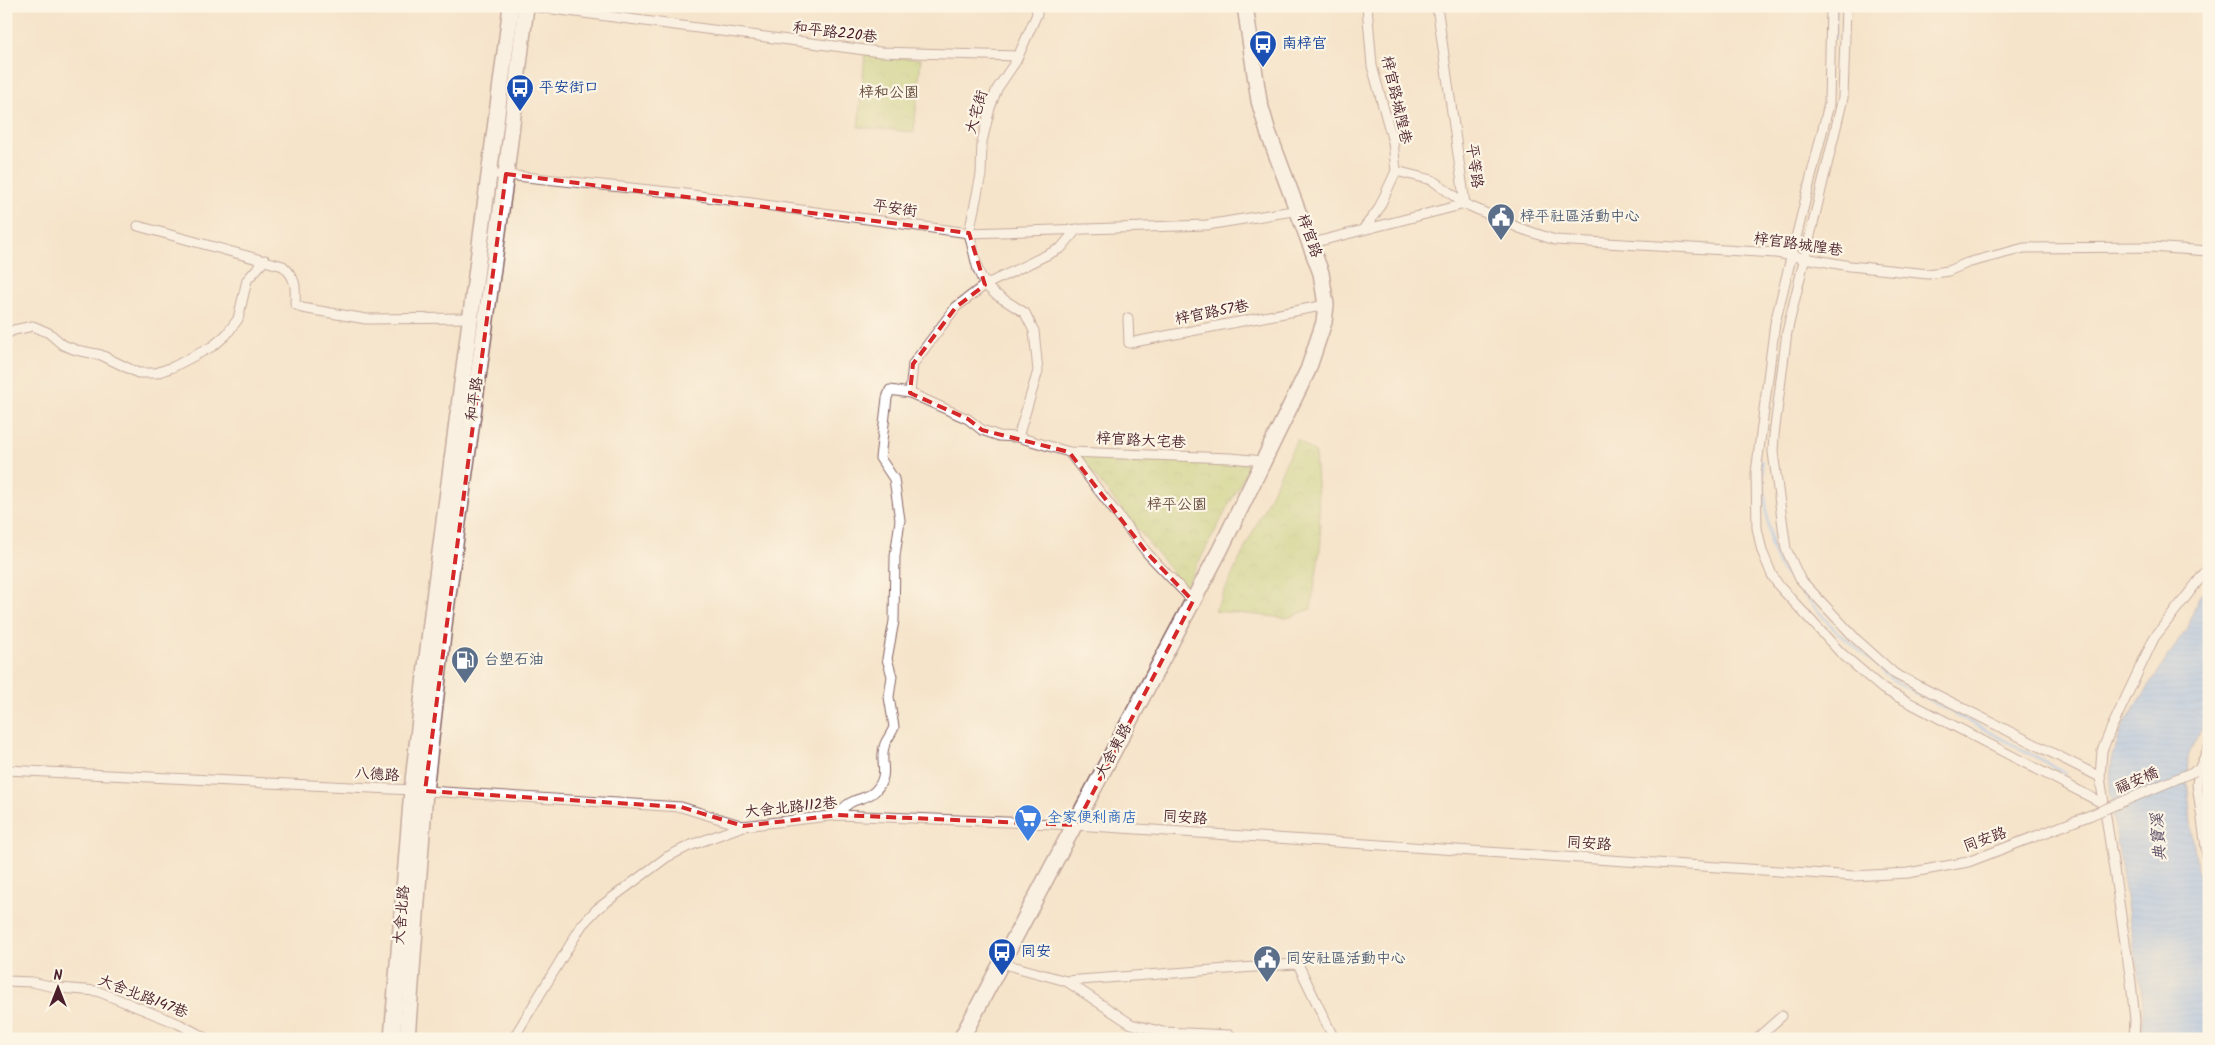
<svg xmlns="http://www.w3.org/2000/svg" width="2215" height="1045" font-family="Kalam,'LXGW WenKai TC',sans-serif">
  <defs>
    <pattern id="park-crowns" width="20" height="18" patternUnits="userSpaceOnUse" patternTransform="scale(1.25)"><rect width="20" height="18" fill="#bbd277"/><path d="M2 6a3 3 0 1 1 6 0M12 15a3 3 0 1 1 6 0" fill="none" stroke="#a2b467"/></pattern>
    <pattern id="water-rules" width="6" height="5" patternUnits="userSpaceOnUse" patternTransform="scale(1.25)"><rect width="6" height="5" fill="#8abaf6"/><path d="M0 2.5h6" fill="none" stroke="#799fd3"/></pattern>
  </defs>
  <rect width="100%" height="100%" fill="#fcf5e5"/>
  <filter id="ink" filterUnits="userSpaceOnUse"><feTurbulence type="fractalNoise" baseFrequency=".02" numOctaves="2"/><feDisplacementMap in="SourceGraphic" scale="10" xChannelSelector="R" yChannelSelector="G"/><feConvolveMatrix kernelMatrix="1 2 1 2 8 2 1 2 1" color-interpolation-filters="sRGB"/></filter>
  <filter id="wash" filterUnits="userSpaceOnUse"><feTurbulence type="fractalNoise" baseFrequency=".0096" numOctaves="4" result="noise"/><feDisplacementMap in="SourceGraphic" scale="20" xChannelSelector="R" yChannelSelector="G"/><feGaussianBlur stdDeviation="1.12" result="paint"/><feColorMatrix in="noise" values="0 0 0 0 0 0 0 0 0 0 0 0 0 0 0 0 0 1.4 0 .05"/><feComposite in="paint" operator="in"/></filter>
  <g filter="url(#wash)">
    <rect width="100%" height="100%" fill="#f5e4ca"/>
    <g fill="url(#park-crowns)" stroke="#827851">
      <polygon points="865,54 921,59 914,132 858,127"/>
      <polygon points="1297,439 1315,453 1321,542 1311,609 1287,618 1215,611"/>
      <polygon points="1079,456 1236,462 1250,465 1185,588"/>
    </g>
    <polygon fill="url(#water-rules)" stroke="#6a6c90" points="2209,585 2209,714 2188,756 2187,779 2192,835 2209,934 2209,1039 2142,1039 2143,1002 2109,791 2112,760 2122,727 2189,625 2198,598"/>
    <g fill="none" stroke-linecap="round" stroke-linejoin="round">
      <g stroke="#8abaf6" stroke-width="3">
        <polyline points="1835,38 1836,6"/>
        <polyline points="1761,461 1771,546 1780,568 1835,630 1899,684 2066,773"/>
      </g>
    </g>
  </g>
  <g filter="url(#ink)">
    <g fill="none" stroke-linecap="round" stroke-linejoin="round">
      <g stroke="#866463" stroke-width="11">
        <g id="street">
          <polyline points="530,6 880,52 1018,56"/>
          <polyline points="1831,6 1829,104 1775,323 1756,473 1757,528 1762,551 1772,575 1779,586 1841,653 1883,689 2104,804"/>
          <polyline points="1846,6 1843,98 1787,332 1774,435 1773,452 1786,549 1800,579 1856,639 1895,674 2100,777"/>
          <polyline points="1396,171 1432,180 1465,204 1519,228 1555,240 1776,253 1850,266 1928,274 1948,271 1967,263 2024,248 2150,247 2209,251"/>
          <polyline points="488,173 678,193 969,233 1207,225 1299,210"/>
          <path d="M138 226 283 266C296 278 296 286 295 304L302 308 366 319 470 318"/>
          <polyline points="1364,228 1378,210 1396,171 1393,142 1372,66 1367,6"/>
          <polyline points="1312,243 1465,204 1437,6"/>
          <polyline points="1128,318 1129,343 1326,305"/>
          <polyline points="6,334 14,330 33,326 49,333 63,345 76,350 101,355 138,373 156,373 173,367 213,346 226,335 238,319 247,280 265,260"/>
          <polyline points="910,393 913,364 956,307 985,285 1061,248 1077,229"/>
          <polyline points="1018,437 1038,371 1034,331 1025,313 995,294 985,285 978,270 969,233 981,175 982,142 990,108 997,89 1016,61 1037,14 1036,6"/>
          <polyline points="1069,452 1148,554 1193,601"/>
          <polyline points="2209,747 2199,769 2197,784 2209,869"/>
          <polyline points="6,770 412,790 681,807 743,826"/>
          <path d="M838 815C852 794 866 802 876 790 891 773 878 761 885 744 887 739 892 733 894 727L889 697 892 676 887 659 894 621 895 556 900 520 894 479 880 458 887 398 890 390 910 393 968 419 982 430 999 436 1018 437 1069 452 1230 458 1264 461"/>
          <polyline points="1001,963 1066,981 1294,964 1299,966 1334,1039"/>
          <polyline points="6,981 32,982 59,988 97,991 179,1024 208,1039"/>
          <polyline points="1066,981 1131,1024 1163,1032 1230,1035 1236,1039"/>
          <polyline points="513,1039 582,925 597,909 667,857 689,846 743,826 838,815 1076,825 1854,876 1908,873 1968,862 2091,815"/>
          <polyline points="1756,1039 1782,1016"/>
          <polyline points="2134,1039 2135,1020 2131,982 2100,777 2102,751 2111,729 2154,638 2209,567"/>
        </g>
      </g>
      <g stroke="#866463" stroke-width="18">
        <g id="primary">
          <polyline points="392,1039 412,790 432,614 511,6"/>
          <polyline points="407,1039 425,791 445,617 506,174 526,6"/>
          <polyline points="961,1039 1220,550 1308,370 1324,322 1326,305 1321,273 1268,132 1259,101 1245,6"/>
        </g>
      </g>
      <use href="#street" stroke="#fff" stroke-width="9"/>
      <use href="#primary" stroke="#fff" stroke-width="15"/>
      <g stroke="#866463" stroke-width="11" stroke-linecap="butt">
        <polyline id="street-bridge" points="2091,815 2195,771"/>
      </g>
      <use href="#street-bridge" stroke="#fff" stroke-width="9"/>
    </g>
  </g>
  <path d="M0 0H2215V1045H0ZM506 174 969 233 985 285 956 307 913 364 910 393 968 419 982 430 1069 452 1148 554 1193 601 1076 825 838 815 743 826 681 807 425 791Z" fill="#f5e4ca" fill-opacity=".55" fill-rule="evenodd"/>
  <path fill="none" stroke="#d62828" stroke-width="4" stroke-dasharray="10 6" stroke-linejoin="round" d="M506 174 969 233 985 285 956 307 913 364 910 393 968 419 982 430 1069 452 1148 554 1193 601 1076 825 838 815 743 826 681 807 425 791Z"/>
  <defs>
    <g id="bus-pin" transform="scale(1.4375)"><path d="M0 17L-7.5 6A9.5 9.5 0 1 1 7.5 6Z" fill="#1a4fb4" stroke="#fcf5e5"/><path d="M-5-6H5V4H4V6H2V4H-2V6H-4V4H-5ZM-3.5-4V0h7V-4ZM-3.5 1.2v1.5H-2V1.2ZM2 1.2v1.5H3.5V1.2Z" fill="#fff"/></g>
    <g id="civic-pin" transform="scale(1.4375)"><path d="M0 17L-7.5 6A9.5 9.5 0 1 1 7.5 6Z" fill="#5c6f8a" stroke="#fcf5e5"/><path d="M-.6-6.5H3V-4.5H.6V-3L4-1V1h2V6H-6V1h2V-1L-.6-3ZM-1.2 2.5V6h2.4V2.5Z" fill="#fff"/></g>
    <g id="fuel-pin" transform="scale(1.4375)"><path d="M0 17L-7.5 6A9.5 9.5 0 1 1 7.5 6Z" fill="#5c6f8a" stroke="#fcf5e5"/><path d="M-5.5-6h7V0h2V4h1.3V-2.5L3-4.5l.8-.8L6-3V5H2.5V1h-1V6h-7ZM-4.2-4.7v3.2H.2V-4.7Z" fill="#fff"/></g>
    <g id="supermarket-pin" transform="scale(1.4375)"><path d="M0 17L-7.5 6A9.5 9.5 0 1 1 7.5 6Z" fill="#3f7fe0" stroke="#fcf5e5"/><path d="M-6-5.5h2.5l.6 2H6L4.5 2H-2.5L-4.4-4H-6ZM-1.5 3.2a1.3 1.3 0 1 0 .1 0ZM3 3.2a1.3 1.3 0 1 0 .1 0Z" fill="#fff"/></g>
  </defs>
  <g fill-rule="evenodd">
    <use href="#bus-pin" x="1263" y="44"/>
    <use href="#bus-pin" x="520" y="88"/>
    <use href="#civic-pin" x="1501" y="217"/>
    <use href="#fuel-pin" x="465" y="660"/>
    <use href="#supermarket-pin" x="1028" y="818"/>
    <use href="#bus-pin" x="1002" y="952"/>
    <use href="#civic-pin" x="1267" y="959"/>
  </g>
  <g text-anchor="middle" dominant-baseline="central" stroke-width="4.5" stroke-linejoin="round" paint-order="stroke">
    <g font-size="15" fill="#4a1f2b" stroke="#fcf5e5">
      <text transform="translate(835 33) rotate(7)">和平路220巷</text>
      <text transform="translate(1396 100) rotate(77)">梓官路城隍巷</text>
      <text transform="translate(977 112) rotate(-74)">大宅街</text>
      <text transform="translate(1474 166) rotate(82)">平等路</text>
      <text transform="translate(895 209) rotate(8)">平安街</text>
      <text transform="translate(1309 236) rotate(70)">梓官路</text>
      <text transform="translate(1798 245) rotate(8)">梓官路城隍巷</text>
      <text transform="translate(1212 313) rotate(-11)">梓官路57巷</text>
      <text transform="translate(475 399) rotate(-82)">和平路</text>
      <text transform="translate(1141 441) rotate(3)">梓官路大宅巷</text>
      <text transform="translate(1114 751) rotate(-62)">大舍東路</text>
      <text transform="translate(377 775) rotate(3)">八德路</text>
      <text transform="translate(2137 781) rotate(-23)">福安橋</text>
      <text transform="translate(791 808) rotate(-6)">大舍北路112巷</text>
      <text transform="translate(1185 818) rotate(4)">同安路</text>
      <text transform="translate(1985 840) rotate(-20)">同安路</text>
      <text transform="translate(1589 844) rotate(4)">同安路</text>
      <text transform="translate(402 915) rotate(-85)">大舍北路</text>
      <text transform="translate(143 997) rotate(21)">大舍北路147巷</text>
    </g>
    <g font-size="15" fill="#164399" stroke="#fcf5e5" text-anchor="start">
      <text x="1282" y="44">南梓官</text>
      <text x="539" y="88">平安街口</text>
      <text x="1021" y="952">同安</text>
    </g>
    <g font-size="15" fill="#664c3e" stroke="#fcf5e5">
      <text x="889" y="93">梓和公園</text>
      <text x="1177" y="505">梓平公園</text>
    </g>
    <g font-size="15" fill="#4e5e75" stroke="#fcf5e5" text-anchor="start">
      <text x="1520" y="217">梓平社區活動中心</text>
      <text x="484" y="660">台塑石油</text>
      <text x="1286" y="959">同安社區活動中心</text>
    </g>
    <g font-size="15" fill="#366cbe" stroke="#fcf5e5" text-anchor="start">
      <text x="1047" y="818">全家便利商店</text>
    </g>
    <g font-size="16" font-style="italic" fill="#5d4e68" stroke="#fcf5e5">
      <text transform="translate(2159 837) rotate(-94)">典寶溪</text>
    </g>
  </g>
  <rect width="2215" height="1045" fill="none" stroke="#fcf5e5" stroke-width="25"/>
  <g transform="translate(58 988)" stroke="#fcf5e5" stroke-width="4" paint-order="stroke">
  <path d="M0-4L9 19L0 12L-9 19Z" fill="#4a1f2b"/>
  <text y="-8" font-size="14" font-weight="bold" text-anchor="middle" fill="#4a1f2b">N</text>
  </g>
</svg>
